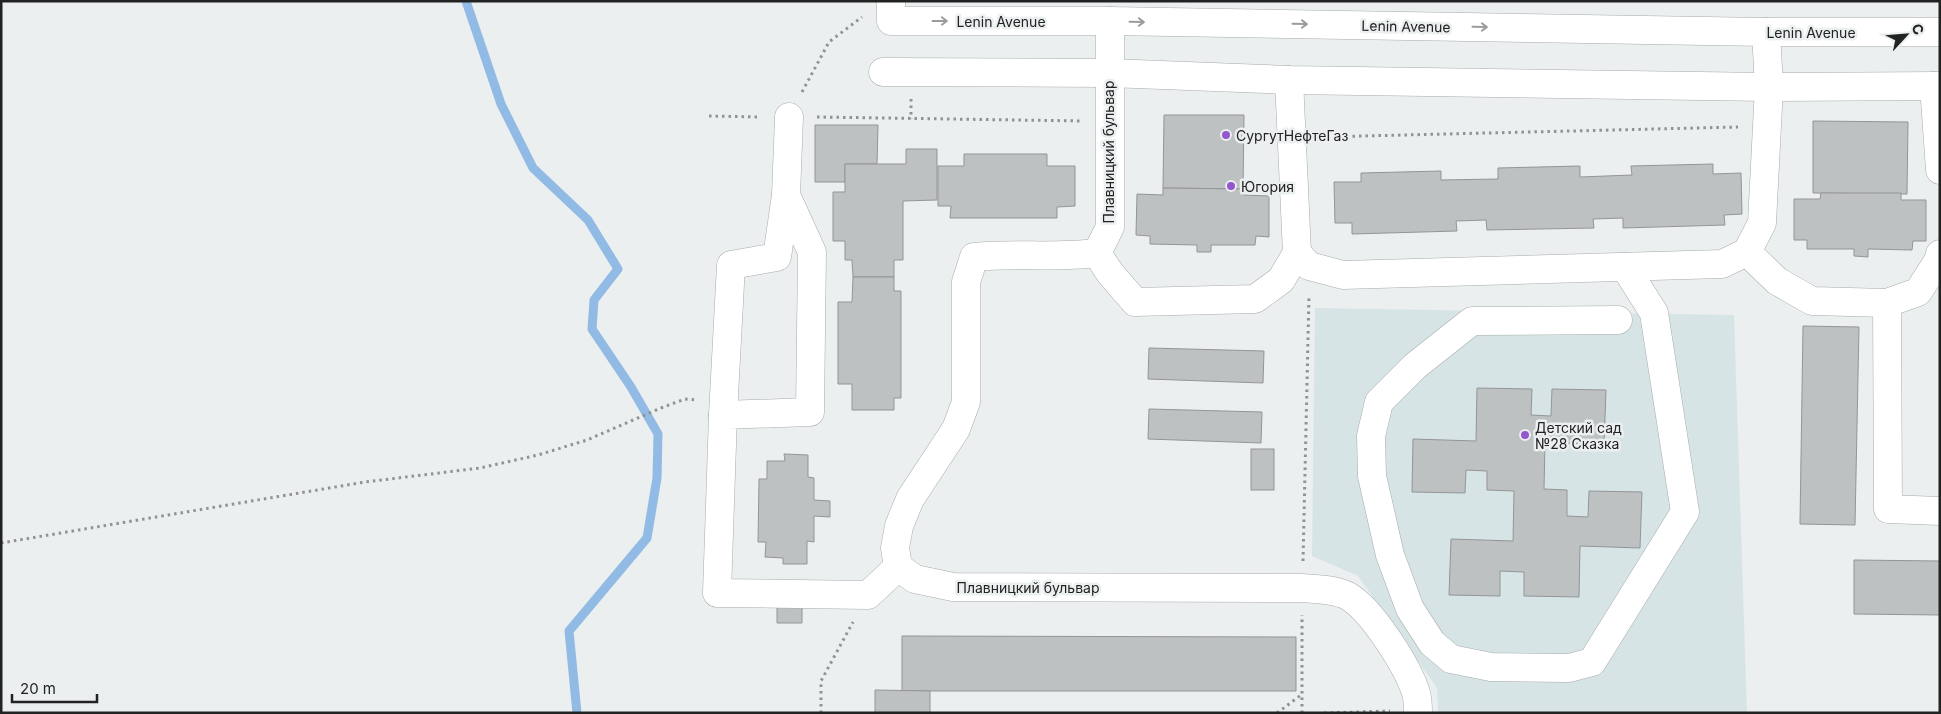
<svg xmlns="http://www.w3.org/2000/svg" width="1941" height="714" font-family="Inter,sans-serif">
  <rect width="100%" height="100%" fill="#ebeff0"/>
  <polygon fill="#d7e4e6" points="1315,308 1734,315 1747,713 1438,713 1437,688 1358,576 1312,556"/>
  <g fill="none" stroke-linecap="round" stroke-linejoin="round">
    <polyline stroke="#91bae4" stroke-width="9" points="466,1 501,104 533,168 588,220 618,269 594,300 592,329 631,387 658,434 657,478 647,538 569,631 577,713"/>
  </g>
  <g fill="#bec1c2" stroke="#939597">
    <polygon points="1164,115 1244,115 1243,189 1163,188"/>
    <polygon points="1813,121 1908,122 1907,194 1813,193"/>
    <polygon points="815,125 878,125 877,164 845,164 845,182 815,182"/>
    <polygon points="906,149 937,149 937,200 903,201 903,260 894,260 894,277 853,277 852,260 845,260 845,241 833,241 833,192 845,192 845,164 906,164"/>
    <polygon points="964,154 1047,154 1047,166 1075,166 1075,206 1057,207 1057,218 950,218 951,206 938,206 938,166 964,166"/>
    <polygon points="1713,164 1713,174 1741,173 1742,214 1724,215 1725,225 1623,228 1623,218 1593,219 1594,228 1487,230 1486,220 1456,221 1457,231 1352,234 1352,223 1335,223 1334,182 1361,182 1361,173 1441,171 1441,180 1498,179 1498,168 1580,166 1580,177 1632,175 1631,166"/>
    <polygon points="1163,188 1243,189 1243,195 1269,196 1269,237 1256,236 1255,245 1211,245 1211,252 1197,252 1197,245 1150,244 1150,236 1136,235 1137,194 1163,195"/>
    <polygon points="1821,193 1901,193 1901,200 1926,200 1926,241 1913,241 1912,250 1868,249 1868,257 1854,256 1854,249 1807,249 1807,240 1794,240 1794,199 1820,199"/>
    <polygon points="853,277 894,277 894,291 901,291 901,398 894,398 894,410 852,410 852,384 838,384 838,302 852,302"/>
    <polygon points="1803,326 1859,327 1855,525 1800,524"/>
    <polygon points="1149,348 1264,351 1263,383 1148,379"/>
    <polygon points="1477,388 1532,389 1531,415 1551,416 1552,389 1606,390 1604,444 1545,443 1544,489 1567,490 1567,516 1588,517 1589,491 1642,492 1640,548 1580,546 1579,597 1524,596 1524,572 1500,571 1500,596 1449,595 1451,539 1513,541 1514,491 1487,490 1487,471 1466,470 1465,493 1412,492 1413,439 1476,441"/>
    <polygon points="1149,409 1262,412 1261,443 1148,439"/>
    <rect x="1251" y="449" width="23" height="41"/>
    <polygon points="784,454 808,455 808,477 814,478 814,500 830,501 830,517 814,516 814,542 807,541 807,564 783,564 783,558 765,557 766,542 758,542 759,479 767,479 767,461 785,461"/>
    <polygon points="1854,560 1940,561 1940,615 1854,614"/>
    <polygon points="802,606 802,623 777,623 777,607"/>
    <polygon points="902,636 1296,637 1296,691 902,691"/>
    <polygon points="875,690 930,691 930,713 875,713"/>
  </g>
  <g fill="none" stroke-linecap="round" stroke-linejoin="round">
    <g stroke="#a7abac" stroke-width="29">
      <g id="minor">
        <polyline points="891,1 891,21 1110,21 1766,32 1940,32"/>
        <path d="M1110 21V227L1097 253C1056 258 1015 253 974 257L966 282V402L956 429 910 499 899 526 895 548 898 567 915 579 953 587 1302 588C1316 589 1335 589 1348 596 1372 610 1408 667 1416 693 1418 699 1418 707 1418 713"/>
        <polyline points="883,72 1109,73 1289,80 1769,87 1940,86"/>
        <polyline points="1934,86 1940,170"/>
        <polyline points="789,117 786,195 812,252 810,412 723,415 717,593 868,595 898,567"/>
        <polyline points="1747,252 1777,281 1812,301 1887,303 1918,292 1938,261 1940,254"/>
        <polyline points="1097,253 1110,273 1135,302 1255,299 1281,280 1297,253 1289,80"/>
        <polyline points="1297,253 1309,266 1343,275 1722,264 1747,252 1762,223 1769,87 1766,32"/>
        <polyline points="1887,303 1888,509 1940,511"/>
        <polyline points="1618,320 1472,321 1415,366 1379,402 1371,436 1372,476 1390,555 1410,609 1432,643 1451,659 1491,667 1569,668 1592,662 1685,512 1654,313 1625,267"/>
        <polyline points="723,415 731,265 777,257 786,195"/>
      </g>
    </g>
    <g stroke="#909293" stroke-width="3" stroke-dasharray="2.5 4" stroke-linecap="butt">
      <polyline points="802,92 829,42 862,17"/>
      <polyline points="911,99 911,119"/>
      <polyline points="709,116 761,117"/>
      <polyline points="817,117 1083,121"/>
      <polyline points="1320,137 1738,127"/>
      <polyline points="1,543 365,482 480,468 538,455 587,440 661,408 685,399 696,400"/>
      <polyline points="1303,561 1309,295"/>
      <polyline points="821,713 821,681 853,622"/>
      <polyline points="1277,713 1301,695"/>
      <polyline points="1302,713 1302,615"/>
      <polyline points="1324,713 1390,711"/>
    </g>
    <use href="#minor" stroke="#fff" stroke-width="28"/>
  </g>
  <defs><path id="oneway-shaft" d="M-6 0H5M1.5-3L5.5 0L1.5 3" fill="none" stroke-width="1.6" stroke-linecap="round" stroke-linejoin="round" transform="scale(1.25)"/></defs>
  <g stroke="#9b9c9c">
    <use href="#oneway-shaft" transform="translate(940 21)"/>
    <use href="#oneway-shaft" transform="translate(1137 22) rotate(1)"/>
    <use href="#oneway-shaft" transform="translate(1300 24) rotate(1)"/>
    <use href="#oneway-shaft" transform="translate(1480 27) rotate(1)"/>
  </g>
  <g fill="#9557cd" stroke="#ebeff0" stroke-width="2">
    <circle cx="1226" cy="135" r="5"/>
    <circle cx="1231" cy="186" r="5"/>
    <circle cx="1525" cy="435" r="5"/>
  </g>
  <g text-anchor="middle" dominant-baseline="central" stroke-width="5" stroke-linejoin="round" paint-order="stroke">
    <g font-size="14" fill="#212222" stroke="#ebeff0">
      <text x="1001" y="21">Lenin Avenue</text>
      <text transform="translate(1406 26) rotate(1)">Lenin Avenue</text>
      <text x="1811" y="32">Lenin Avenue</text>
      <text transform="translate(1108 152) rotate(-90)">Плавницкий бульвар</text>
      <text x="1028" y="587">Плавницкий бульвар</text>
    </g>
    <g font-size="14" fill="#212222" stroke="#ebeff0" text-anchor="start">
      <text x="1236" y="135">СургутНефтеГаз</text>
      <text x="1241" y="186">Югория</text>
      <text x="1535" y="427">Детский сад<tspan x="1535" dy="16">№28 Сказка</tspan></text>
    </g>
  </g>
  <rect width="1941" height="714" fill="none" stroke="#212222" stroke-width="5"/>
  <g transform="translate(1906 35) rotate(64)" stroke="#ebeff0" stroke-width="4" paint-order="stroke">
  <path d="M0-4L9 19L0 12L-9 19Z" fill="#212222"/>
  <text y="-8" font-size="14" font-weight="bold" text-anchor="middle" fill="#212222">С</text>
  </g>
  <path d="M12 694v8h85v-8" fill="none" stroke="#212222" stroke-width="2.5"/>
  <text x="20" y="694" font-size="15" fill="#212222" stroke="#ebeff0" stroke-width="4" paint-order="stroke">20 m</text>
</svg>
